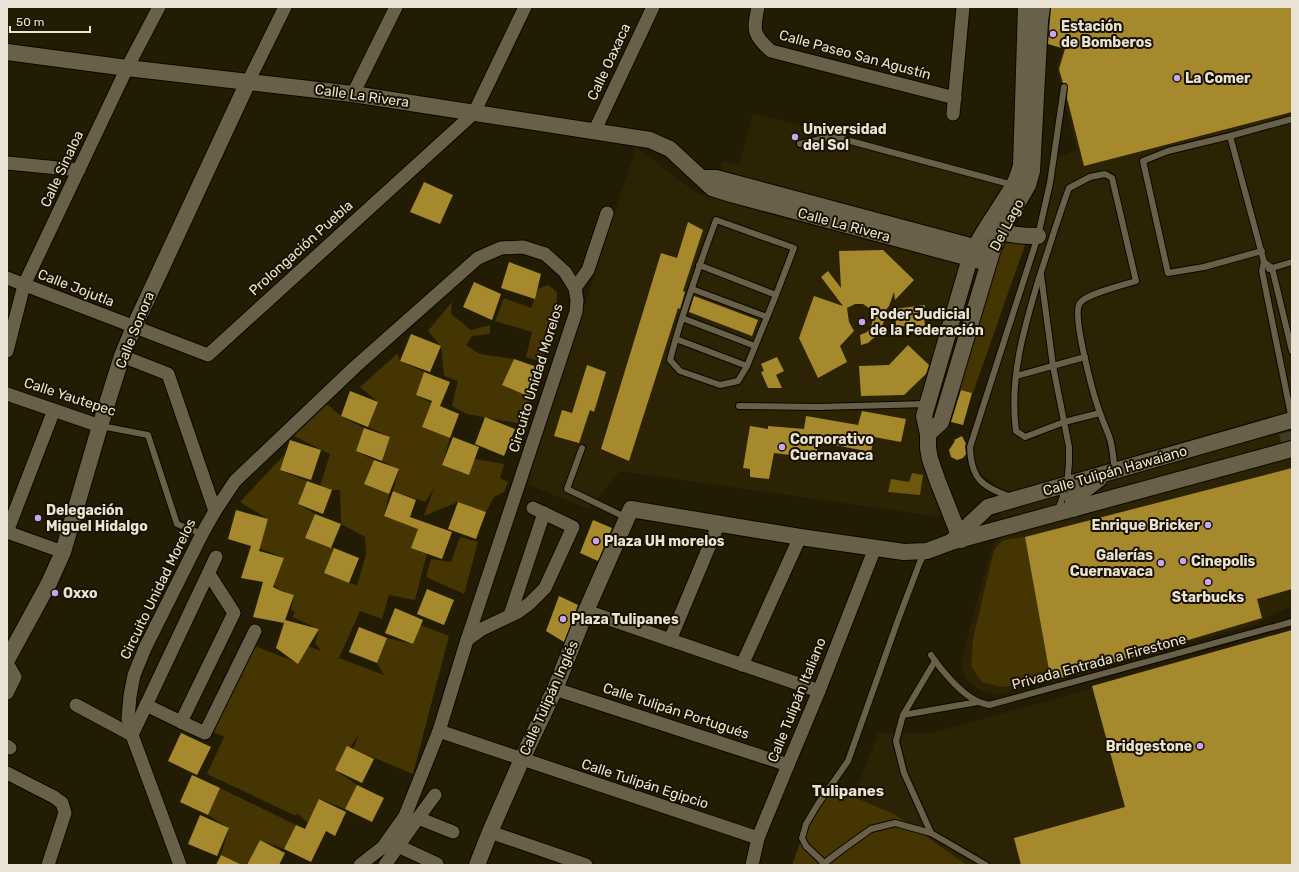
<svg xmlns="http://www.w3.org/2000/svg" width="1299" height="872" font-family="Rubik,sans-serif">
  <rect width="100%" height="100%" fill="#231c05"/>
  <g fill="#2c2304">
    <polygon points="1074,7 1292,7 1292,607 1273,614 1257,624 1051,681 996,695 978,689 968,681 962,669 961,661 992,548 1005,532 992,481 983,476 976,469 971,449 991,393 1056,158 1077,150 1057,69"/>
    <polygon points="753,113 1006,180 996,200 972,240 717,184 723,161 739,165"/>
    <polygon points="636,147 698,194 964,261 920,425 921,456 941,517 620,471 589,509 527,484"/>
    <polygon points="1292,633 1292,865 950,865 852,802 878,733 932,733"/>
  </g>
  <g fill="#443503">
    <polygon points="1001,242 1026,242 973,393 961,390 953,379"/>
    <path d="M548 285 557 292C557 307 555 321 551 336 548 345 544 353 542 362L526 357 532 332 495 321 504 298 531 308 538 289Z"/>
    <polygon points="452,302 451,314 471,330 490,325 490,334 472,336 466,345 480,354 514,359 502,385 530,397 527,425 467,414 452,406 458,381 444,376 441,346 428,331"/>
    <polygon points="397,354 400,361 424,372 416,395 431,403 422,427 450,438 442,465 463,473 475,459 504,464 500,478 508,482 504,492 494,497 486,512 458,502 424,516 434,488 425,502 393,491 399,470 382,461 390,437 368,427 378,402 360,387"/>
    <polygon points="327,404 341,416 364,428 356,451 374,460 364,484 389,494 384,516 407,524 421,521 412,548 427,553 415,600 389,595 382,619 360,611 339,658 384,675 377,663 387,638 413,644 420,625 449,636 413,774 353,749 359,734 335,770 357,785 345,809 320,799 308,823 297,813 296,816 207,774 224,737 213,732 255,646 298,663 307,646 321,651 315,643 319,629 292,617 295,612 291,610 294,595 281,591 274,585 284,558 259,548 268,519 240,502 285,454 280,470 307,481 298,504 315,514 305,538 334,548 324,573 349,583 357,585 366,555 365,537 341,524 340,490 331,490 320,486 330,454 294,436"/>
    <polygon points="460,537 478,542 464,594 426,577 431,559 451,562"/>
    <polygon points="1025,537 1051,681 1001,687 982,682 971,666 973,639 994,550 1003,540"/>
    <polygon points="220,788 296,825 284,849 260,840 248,865 242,865 221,855 229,828 208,815"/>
    <polygon points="832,788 894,814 967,865 792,865 806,826"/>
  </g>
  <polygon fill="#6d580c" points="912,473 923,475 920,495 888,492 891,479 909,482"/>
  <g fill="#a6892d">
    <polygon points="1051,7 1292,7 1292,112 1084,166 1067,98 1068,86 1066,83 1063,83 1059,69 1065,49 1048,44"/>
    <polygon points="424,182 453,195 440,224 410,212"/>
    <polygon points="688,222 703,230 683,291 685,292 680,309 678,308 629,461 601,449 661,253 677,258"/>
    <polygon points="883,250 914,280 895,300 894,292 889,306 885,311 888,310 880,332 868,343 861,345 860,335 867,332 871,326 873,320 872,313 869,308 863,304 855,304 847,308 849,322 854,331 840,346 847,362 818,378 799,338 814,296 843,306 821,277 828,271 841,288 839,251"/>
    <polygon points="509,262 541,274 535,299 501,288"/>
    <polygon points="474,282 501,294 492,320 463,307"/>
    <polygon points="694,296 758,320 752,336 689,312"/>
    <polygon points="925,305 924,317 925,326 896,326 895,309"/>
    <polygon points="411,334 441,346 430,372 400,361"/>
    <polygon points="908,345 929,365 926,374 904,395 861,396 859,366 889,365"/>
    <polygon points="777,357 784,371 776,375 782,388 768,388 761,372 764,371 761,364"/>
    <polygon points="514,359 543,369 530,397 502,385"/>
    <polygon points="587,365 606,372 594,412 590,410 579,443 554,436 562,410 572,413"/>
    <polygon points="424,372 450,382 440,406 459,414 450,438 422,427 432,401 416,395"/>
    <polygon points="961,390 972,393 963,425 951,422"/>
    <polygon points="350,391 378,402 368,427 341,416"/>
    <polygon points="862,411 906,419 901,442 874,437 871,452 819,442 815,458 774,453 769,479 750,477 750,469 743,468 750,426 768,429 768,426 804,429 806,416 858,425"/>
    <polygon points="485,417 515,429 504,456 475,444"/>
    <polygon points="364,428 390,437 382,461 356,451"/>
    <polygon points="962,436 966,444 965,446 966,454 963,458 957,460 951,457 949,450 955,441 954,440"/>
    <polygon points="453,437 479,447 469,475 442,465"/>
    <polygon points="290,440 321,450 311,480 280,470"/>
    <polygon points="374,460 399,469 389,494 364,484"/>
    <polygon points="1292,468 1292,589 1257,599 1262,618 1051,681 1025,537"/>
    <polygon points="307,481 332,490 323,514 298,504"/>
    <polygon points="393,491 416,500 410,517 452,532 442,559 411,548 418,529 384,516"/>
    <polygon points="458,502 486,512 476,539 448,529"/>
    <polygon points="236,510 268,519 259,551 284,558 273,587 281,591 294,595 284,623 253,617 263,582 241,578 251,546 228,539"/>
    <polygon points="315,514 341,524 331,548 305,538"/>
    <polygon points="593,520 612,528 598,561 580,553"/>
    <polygon points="334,548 359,558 349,583 324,573"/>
    <polygon points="427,589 454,600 444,625 417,614"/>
    <polygon points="559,596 578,605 564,642 546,631"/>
    <polygon points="395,608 423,620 413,644 385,633"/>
    <polygon points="285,620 319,629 298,664 276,648"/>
    <polygon points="359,627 387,638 377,663 349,652"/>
    <polygon points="1292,630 1292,865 1021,865 1014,838 1125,807 1092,686"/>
    <polygon points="181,733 211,747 197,775 168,761"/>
    <polygon points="347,746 374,759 362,783 335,770"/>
    <polygon points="192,775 220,788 208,815 180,802"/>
    <polygon points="357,785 384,798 372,822 345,809"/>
    <polygon points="319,799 346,812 335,836 326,831 311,862 284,849 296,825 305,829"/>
    <polygon points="200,815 229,828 217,856 188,844"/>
    <polygon points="260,840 285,853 279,865 247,865"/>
    <polygon points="221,855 242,865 216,865"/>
  </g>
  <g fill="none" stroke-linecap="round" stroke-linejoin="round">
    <polyline stroke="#413a24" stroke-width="16" stroke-dasharray="16 8" stroke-linecap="butt" points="1281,442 1292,439"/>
    <g stroke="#0c0600" stroke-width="8">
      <g id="service">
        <polyline points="1230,136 1264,262 1262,271 1292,420"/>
        <polyline points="800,144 829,137 839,138 1013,185"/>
        <polyline points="1262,251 1204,267 1168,273 1143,161 1168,151 1230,136 1292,119"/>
        <polyline points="1264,262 1272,268 1292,351"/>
        <path d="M699 265 776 295 794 248 716 220C699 266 682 313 670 360L680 371 720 385 738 381 747 366 776 295"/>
        <polyline points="1269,269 1292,262"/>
        <polyline points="1041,275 1053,366 1069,447 1069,463 1067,485 1058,510"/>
        <polyline points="692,289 767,317"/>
        <polyline points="682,318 755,346"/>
        <polyline points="676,339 747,366"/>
        <polyline points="1016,376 1085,357"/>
        <polyline points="739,406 818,407 927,404"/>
        <path d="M1100 413 1064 422 1025 437 1016 431C1009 378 1024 328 1039 278 1049 248 1058 218 1069 188L1090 177 1105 174 1112 178 1136 281C1124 285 1086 294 1080 303 1071 314 1094 397 1100 413 1103 422 1107 430 1110 439 1113 449 1113 460 1115 469"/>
        <polyline points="101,426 148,435 177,524 202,534"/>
        <polyline points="582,448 567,489 627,518"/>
        <path d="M1011 497C982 487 971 479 970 447L1038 236 1050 183 1064 87"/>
        <path d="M931 655C941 670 960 693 977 701 981 703 985 704 989 705L1292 622"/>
        <polyline points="903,715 935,661"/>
        <polyline points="931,833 904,773 896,741 903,715 978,702"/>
        <polyline points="824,863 806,846 802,838 806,824 818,804 848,761 898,620 920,562 925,553"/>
        <polyline points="822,865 843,849 871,829 895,823 931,833 986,865"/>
      </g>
    </g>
    <g stroke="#0c0600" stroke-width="15">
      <g id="minor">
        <path d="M758 7C753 31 753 35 771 51L955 98"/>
        <polyline points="248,82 285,7"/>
        <polyline points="353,94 396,7"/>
        <polyline points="953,114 963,7"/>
        <polyline points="594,132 653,7"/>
        <polyline points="7,163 79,170"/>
        <polyline points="7,278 208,355 474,113 525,7"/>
        <polyline points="575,288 588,270 607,213"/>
        <polyline points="7,351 24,285 127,68 159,7"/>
        <polyline points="122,356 168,374 215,511"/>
        <polyline points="7,394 100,426"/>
        <polyline points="7,532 54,410"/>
        <polyline points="7,532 63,552"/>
        <polyline points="586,611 819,691"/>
        <polyline points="510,615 544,513"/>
        <polyline points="467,640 482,629 518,612 530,603 545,588 573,527 533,508"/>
        <polyline points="670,640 719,523"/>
        <polyline points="7,663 15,677 7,693"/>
        <polyline points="742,665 800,537"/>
        <polyline points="555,689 788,765"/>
        <polyline points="76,705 132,735 216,557"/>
        <polyline points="146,705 181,722 234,613 209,574"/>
        <polyline points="181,722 205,733 255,631"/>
        <polyline points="439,731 758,838"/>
        <polyline points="7,746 10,748"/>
        <polyline points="7,773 54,797 62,803 65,813 48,865"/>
        <polyline points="418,818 453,832"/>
        <polyline points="490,832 586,865"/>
        <polyline points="398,846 437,864 436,865"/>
        <polyline points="180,865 132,735 128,718 130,696 134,675 145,648 202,534 215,511 235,481 356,366 478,258 501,248 523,247 545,254 565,272 575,288 577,300 576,312 467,640 439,731 405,816 383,847 360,865"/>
        <polyline points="385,865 418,818 435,795"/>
        <polyline points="752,865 758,838 788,765 819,691 875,548"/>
      </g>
    </g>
    <g stroke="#0c0600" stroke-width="18">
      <g id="tertiary">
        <polyline points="7,52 127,68 353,94 650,140 670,149 712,188 731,194 988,263"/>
        <polyline points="703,178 716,178 985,250"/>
        <path d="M991 228C1006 235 1021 236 1038 236"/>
        <polyline points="928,434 941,422 992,252 1000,233 1028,185 1032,171 1040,21 1042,7"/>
        <polyline points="1073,509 1073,499 1099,479"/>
        <path d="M961 540 938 482 930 459 928 448V434L924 416 970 258C981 232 999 211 1013 186 1017 180 1019 172 1021 166L1026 7"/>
        <polyline points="952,541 988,507 1292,420"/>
        <polyline points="7,660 49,583 63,552 100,426 122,356 134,327 248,82"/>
        <polyline points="477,865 490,832 522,759 555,689 586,611 631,509 800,537 904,552 927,551 951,542 1292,449"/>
      </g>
    </g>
    <use href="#service" stroke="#686048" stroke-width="6"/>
    <use href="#minor" stroke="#686048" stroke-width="13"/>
    <use href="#tertiary" stroke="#686048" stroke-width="16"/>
  </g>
  <g fill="#c4a7f1" stroke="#1a1200" stroke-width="1.5">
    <circle cx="1053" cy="34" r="4"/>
    <circle cx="1177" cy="78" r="4"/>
    <circle cx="795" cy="137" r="4"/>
    <circle cx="862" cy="322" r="4"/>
    <circle cx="782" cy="447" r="4"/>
    <circle cx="38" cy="518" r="4"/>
    <circle cx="1208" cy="525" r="4"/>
    <circle cx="596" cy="541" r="4"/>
    <circle cx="1183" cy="561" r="4"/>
    <circle cx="1161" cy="563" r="4"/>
    <circle cx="1208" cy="582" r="4"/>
    <circle cx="55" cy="593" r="4"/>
    <circle cx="563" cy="619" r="4"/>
    <circle cx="1200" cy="746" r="4"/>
  </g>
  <g text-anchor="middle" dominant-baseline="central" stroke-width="4" stroke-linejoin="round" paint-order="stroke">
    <g font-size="14" font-weight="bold" fill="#e8e3d5" stroke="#1a1200" text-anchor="start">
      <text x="1061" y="26">Estación<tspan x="1061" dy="16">de Bomberos</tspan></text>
      <text x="1185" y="78">La Comer</text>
      <text x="803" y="129">Universidad<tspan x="803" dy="16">del Sol</tspan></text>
      <text x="870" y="314">Poder Judicial<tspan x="870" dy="16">de la Federación</tspan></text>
      <text x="790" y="439">Corporativo<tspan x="790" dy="16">Cuernavaca</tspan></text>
      <text x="46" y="510">Delegación<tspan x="46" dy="16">Miguel Hidalgo</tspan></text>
      <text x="1200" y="525" text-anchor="end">Enrique Bricker</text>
      <text x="604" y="541">Plaza UH morelos</text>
      <text x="1153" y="555" text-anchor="end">Galerías<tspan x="1153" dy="16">Cuernavaca</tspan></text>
      <text x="1191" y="561">Cinepolis</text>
      <text x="63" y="593">Oxxo</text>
      <text x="1208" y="597" text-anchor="middle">Starbucks</text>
      <text x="571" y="619">Plaza Tulipanes</text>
      <text x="1192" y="746" text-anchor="end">Bridgestone</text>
    </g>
    <g font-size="14" fill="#e8e3d5" stroke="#1a1200">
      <text transform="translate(855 55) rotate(15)">Calle Paseo San Agustín</text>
      <text transform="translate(609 62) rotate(-65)">Calle Oaxaca</text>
      <text transform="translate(362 96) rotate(8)">Calle La Rivera</text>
      <text transform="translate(62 169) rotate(-65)">Calle Sinaloa</text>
      <text transform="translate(844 225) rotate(15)">Calle La Rivera</text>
      <text transform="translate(1007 225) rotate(-62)">Del Lago</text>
      <text transform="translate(301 248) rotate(-42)">Prolongación Puebla</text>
      <text transform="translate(76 288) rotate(21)">Calle Jojutla</text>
      <text transform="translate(135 330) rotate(-68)">Calle Sonora</text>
      <text transform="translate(536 378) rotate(-73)">Circuito Unidad Morelos</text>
      <text transform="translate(70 397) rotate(18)">Calle Yautepec</text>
      <text transform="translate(1115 471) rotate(-16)">Calle Tulipán Hawaiano</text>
      <text transform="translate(158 589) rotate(-64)">Circuito Unidad Morelos</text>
      <text transform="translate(1099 662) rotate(-15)">Privada Entrada a Firestone</text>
      <text transform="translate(549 698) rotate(-66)">Calle Tulipán Inglés</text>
      <text transform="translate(797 700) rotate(-68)">Calle Tulipán Italiano</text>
      <text transform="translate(676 711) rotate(18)">Calle Tulipán Portugués</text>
      <text transform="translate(645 784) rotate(18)">Calle Tulipán Egipcio</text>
    </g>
    <g font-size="15" font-weight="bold" fill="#e8e3d5" stroke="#1a1200">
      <text x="848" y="791">Tulipanes</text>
    </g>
  </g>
  <rect width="1299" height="872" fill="none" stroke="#e8e3d5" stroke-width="16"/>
  <path d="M10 26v6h80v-6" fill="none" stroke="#e8e3d5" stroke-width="2"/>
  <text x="16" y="26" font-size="12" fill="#e8e3d5" stroke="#1a1200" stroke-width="3" paint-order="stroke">50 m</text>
</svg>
